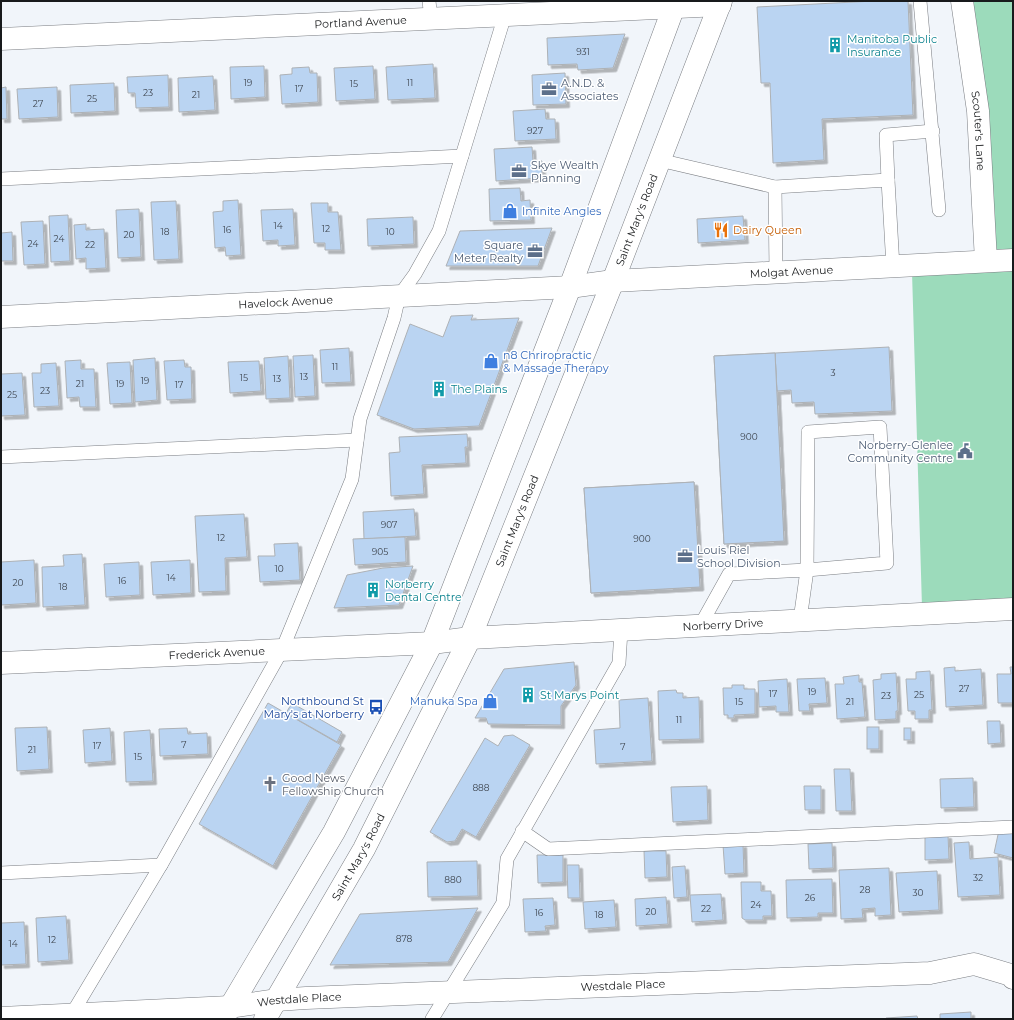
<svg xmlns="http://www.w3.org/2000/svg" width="1014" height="1020" font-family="Montserrat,sans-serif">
  <defs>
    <filter id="shadow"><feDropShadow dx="3.5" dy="3.5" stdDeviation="0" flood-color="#0004"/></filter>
  </defs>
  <rect width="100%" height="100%" fill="#f1f5fa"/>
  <polygon fill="#9cdbbb" points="969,1 1013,1 1013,602 922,607 912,272 991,266"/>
  <g fill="#bad4f2" stroke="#adb1b5" filter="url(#shadow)">
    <polygon points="874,1 908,1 913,115 822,119 824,160 773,163 770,83 761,83 757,7"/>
    <polygon points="625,34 613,68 578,70 577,64 548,65 547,38"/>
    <polygon points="433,64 435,98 388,100 386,67"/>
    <polygon points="264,66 265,97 231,99 230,67"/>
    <polygon points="373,66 375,99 336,101 334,68"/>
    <polygon points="309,67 310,73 317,73 318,102 282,104 280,75 292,74 292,68"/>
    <polygon points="565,73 566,104 533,105 532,75"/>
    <polygon points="168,75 169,107 136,108 135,93 128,93 127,77"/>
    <polygon points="213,76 215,110 179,112 178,78"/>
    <polygon points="114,83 115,111 71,113 70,85"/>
    <polygon points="6,87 7,119 1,119 1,88"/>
    <polygon points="57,87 58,117 19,119 17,89"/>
    <polygon points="545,109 546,119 555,119 556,139 515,141 513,111"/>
    <polygon points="532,147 533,161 542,161 542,178 496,181 494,149"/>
    <polygon points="520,188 521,201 530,200 531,220 490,221 489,189"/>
    <polygon points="238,200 241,255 226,256 225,247 215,248 213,212 223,211 223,201"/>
    <polygon points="176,201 179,259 154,260 151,202"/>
    <polygon points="311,203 328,203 328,212 338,212 341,250 325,250 325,243 314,243"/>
    <polygon points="139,209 141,257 118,258 116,210"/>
    <polygon points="293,209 295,245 278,246 278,240 263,241 261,210"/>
    <polygon points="68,215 70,261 51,262 49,216"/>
    <polygon points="743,216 745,240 698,243 697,219"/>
    <polygon points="413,217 414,244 368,246 367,219"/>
    <polygon points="43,221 45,264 24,265 21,222"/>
    <polygon points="86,224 86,230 104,229 106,268 86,269 86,258 76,259 74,225"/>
    <polygon points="552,228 538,266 446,266 460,231"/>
    <polygon points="12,232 13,261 1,261 1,233"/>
    <polygon points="473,315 471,320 519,318 479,426 414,429 377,415 410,324 443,337 451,316"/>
    <polygon points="889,347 892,411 815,414 814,402 792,403 791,390 777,391 775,353"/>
    <polygon points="349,348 351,382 322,383 320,350"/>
    <polygon points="775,353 784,541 724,544 714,356"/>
    <polygon points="775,353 784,541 724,544 714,356"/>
    <polygon points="313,355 315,396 295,397 293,356"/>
    <polygon points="288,356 290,398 266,399 264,358"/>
    <polygon points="155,358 157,400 135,402 133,360"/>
    <polygon points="81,360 81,369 94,369 96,407 80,407 79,397 67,398 65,361"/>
    <polygon points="184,360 185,367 191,367 192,399 167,400 164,361"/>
    <polygon points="259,361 261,391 230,393 228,362"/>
    <polygon points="130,362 132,403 110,404 107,363"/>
    <polygon points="56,363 59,406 34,407 32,373 41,373 41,364"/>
    <polygon points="22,373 25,415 1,416 1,374"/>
    <polygon points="467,434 468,447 465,447 466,463 422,465 424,494 391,496 389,453 400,452 399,437"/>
    <polygon points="694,482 700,587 591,593 584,488"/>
    <polygon points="694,482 700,587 591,593 584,488"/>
    <polygon points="414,509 416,536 364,539 363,512"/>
    <polygon points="244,514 247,557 225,558 226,591 199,592 195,516"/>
    <polygon points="405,537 406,562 355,565 353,539"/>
    <polygon points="298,543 300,580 260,582 258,556 275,556 274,544"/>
    <polygon points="82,554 85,605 43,607 42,567 64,566 63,555"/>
    <polygon points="34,560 36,603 1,605 1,562"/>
    <polygon points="190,560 191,593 153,595 151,562"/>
    <polygon points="139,562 140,595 106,597 104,564"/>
    <polygon points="413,566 399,605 334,608 347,575 383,568"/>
    <polygon points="574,662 576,685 561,706 561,725 488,724 486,718 475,718 504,669"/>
    <polygon points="955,667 955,671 981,669 983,705 946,707 944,668"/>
    <polygon points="1010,667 1013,667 1013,703 998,703 997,674 1011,674"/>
    <polygon points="930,671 932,710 929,710 929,719 915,719 915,711 908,711 906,679 916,679 916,672"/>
    <polygon points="896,673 898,711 896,711 896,719 875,720 873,680 881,679 881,674"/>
    <polygon points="859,675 859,682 862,682 865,717 837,719 835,684 844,684 843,677"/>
    <polygon points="825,678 827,703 809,704 810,711 799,711 797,679"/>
    <polygon points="787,679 789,712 776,712 776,706 759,707 758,681"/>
    <polygon points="732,685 744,685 744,689 755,689 755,714 734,715 734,718 728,718 728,715 724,715 723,688 732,688"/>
    <polygon points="676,690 677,693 683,693 683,698 699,697 700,739 659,740 658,691"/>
    <polygon points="648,698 652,761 596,764 594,730 620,728 619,700"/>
    <polygon points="268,703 341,745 273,866 199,824"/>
    <polygon points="292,703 342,732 337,742 286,713"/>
    <polygon points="987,721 1000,721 1001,743 988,744"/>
    <polygon points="47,727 49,769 17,771 15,728"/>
    <rect x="867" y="727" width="12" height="22"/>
    <polygon points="110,728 112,761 85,763 83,730"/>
    <polygon points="187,728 188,734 207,733 208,754 160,756 159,729"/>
    <rect x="904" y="728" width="7" height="12"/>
    <polygon points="150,730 153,781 126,782 124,732"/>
    <polygon points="513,735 530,745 476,837 462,829 455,841 447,842 430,832 485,738 498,746 504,736"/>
    <polygon points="834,769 850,769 852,811 836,811"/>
    <polygon points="973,778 974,807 941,808 940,779"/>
    <polygon points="707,786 708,820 673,822 671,787"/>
    <polygon points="804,786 821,786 821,810 805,810"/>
    <polygon points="999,830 1013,833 1013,858 994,853"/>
    <polygon points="925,835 948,835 949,859 925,860"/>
    <polygon points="969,842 970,859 998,857 1000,895 958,897 954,843"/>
    <polygon points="832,843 833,868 809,869 808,844"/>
    <polygon points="743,844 744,873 725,874 723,845"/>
    <polygon points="644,851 666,851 667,877 645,878"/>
    <polygon points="537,855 563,855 563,882 538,883"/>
    <polygon points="477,861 478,896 428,897 427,862"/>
    <polygon points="567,865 579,865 580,898 568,898"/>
    <polygon points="685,866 687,897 674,898 672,867"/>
    <polygon points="889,868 891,915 875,916 875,908 862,909 863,918 841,919 839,870"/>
    <polygon points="937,871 939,910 899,912 896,873"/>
    <polygon points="832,879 833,913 818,913 818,917 787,918 786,880"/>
    <polygon points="741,882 761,882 761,891 771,891 772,916 763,916 763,920 745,920 742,918"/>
    <polygon points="721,894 723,920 692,922 690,895"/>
    <polygon points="666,897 668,924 636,926 635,899"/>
    <polygon points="553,898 555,925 545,926 546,931 525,932 523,899"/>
    <polygon points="614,900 616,927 585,929 583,902"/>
    <polygon points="478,908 448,962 330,965 360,914"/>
    <polygon points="66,916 69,960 38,962 36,918"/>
    <polygon points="24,922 26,964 1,965 1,923"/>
    <polygon points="971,1012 971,1019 940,1019 940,1014"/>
    <polygon points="917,1016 918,1019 886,1019 886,1018"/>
  </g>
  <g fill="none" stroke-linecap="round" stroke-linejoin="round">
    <g stroke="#7b7e83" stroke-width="14">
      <g id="lane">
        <polyline points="429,1 431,19"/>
        <polyline points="920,1 939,210"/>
        <polyline points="659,160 775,187 888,180 893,267"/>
        <polyline points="1,179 462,156"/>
        <polyline points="888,180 886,135 933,131"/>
        <polyline points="775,187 776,272"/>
        <polygon points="880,427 887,563 807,570 808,432"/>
        <polyline points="1,457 357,440"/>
        <polyline points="700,626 729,574 807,570 800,620"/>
        <polyline points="522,831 548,849 1013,827"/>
        <polyline points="1,873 161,865"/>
        <polyline points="70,1017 161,865 282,650 352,479 360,419 394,318 399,296 415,274 439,231 505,15"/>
        <polyline points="432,1019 503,903 507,859 619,663 621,630"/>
      </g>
    </g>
    <g stroke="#7b7e83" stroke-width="23">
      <g id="street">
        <path id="s1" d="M962 1 978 111 986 261"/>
        <path id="s2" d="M1 39 720 5"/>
        <path id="s3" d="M1 317 570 287 613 281 1013 260"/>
        <path id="s4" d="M1 663 432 643 470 638 1013 609"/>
        <path id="s5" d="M1 1018 230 1007 276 1000 306 998 930 973 974 964 1011 975 1013 978"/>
      </g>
    </g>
    <g stroke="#7b7e83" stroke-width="23">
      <g id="secondary">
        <polyline points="223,1019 334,832 432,643 570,287 676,1"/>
        <path id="s6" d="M265 1019 364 849 470 638 613 281 721 1"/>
      </g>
    </g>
    <use href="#lane" stroke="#fff" stroke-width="13"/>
    <use href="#street" stroke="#fff" stroke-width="22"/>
    <use href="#secondary" stroke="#fff" stroke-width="22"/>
  </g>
  <defs>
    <g id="building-bare" transform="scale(1.2)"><path d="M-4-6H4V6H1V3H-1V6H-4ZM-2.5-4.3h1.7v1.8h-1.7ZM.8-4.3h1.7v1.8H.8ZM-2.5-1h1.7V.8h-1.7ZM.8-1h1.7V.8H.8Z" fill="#0f9aa8" stroke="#fff" stroke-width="2.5" paint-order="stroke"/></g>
    <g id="office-bare" transform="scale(1.2)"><path d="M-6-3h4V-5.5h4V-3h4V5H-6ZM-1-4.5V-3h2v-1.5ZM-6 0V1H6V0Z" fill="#5c6f8a" stroke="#fff" stroke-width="2.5" paint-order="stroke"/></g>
    <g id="shop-bare" transform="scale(1.2)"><path d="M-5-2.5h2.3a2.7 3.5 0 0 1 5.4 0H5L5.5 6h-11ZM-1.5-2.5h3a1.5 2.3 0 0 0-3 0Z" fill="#3f7fe0" stroke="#fff" stroke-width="2.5" paint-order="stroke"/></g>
    <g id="restaurant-bare" transform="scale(1.2)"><path d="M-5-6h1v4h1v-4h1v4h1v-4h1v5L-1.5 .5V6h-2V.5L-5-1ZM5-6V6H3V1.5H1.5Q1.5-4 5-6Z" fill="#e8710a" stroke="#fff" stroke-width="2.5" paint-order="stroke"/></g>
    <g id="civic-bare" transform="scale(1.2)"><path d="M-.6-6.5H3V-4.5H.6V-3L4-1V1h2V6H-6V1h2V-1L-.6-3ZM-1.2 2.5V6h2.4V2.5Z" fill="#5c6f8a" stroke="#fff" stroke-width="2.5" paint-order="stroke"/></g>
    <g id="bus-bare" transform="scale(1.2)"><path d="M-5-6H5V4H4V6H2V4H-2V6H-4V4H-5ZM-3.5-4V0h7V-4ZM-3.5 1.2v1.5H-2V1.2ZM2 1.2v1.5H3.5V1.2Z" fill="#1a4fb4" stroke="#fff" stroke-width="2.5" paint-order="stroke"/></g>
    <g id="church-bare" transform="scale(1.2)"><path d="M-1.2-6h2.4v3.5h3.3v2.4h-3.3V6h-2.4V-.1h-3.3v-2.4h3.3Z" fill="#6b7280" stroke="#fff" stroke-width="2.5" paint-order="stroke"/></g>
  </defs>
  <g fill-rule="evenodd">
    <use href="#building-bare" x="835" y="45"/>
    <use href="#office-bare" x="549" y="89"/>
    <use href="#office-bare" x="519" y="171"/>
    <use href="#shop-bare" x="510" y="211"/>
    <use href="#restaurant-bare" x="721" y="230"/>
    <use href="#office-bare" x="535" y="251"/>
    <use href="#shop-bare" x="491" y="361"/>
    <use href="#building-bare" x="439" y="389"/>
    <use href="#civic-bare" x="965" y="451"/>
    <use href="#office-bare" x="685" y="556"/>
    <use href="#building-bare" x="373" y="590"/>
    <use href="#building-bare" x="528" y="695"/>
    <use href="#shop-bare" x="490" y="701"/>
    <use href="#bus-bare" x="376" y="707"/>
    <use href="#church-bare" x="270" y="784"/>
  </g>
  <g text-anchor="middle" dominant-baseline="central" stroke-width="3" stroke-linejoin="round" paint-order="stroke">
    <g font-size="9" fill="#404852">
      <text x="583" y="51">931</text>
      <text x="248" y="82">19</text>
      <text x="410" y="82">11</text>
      <text x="354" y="83">15</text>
      <text x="299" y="88">17</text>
      <text x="148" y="92">23</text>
      <text x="196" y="94">21</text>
      <text x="92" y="98">25</text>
      <text x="38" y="103">27</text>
      <text x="535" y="130">927</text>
      <text x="278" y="225">14</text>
      <text x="326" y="228">12</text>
      <text x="227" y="229">16</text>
      <text x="165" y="231">18</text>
      <text x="390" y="231">10</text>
      <text x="129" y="234">20</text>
      <text x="59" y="238">24</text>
      <text x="33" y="243">24</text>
      <text x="90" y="244">22</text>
      <text x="335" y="366">11</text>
      <text x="833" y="372">3</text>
      <text x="304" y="376">13</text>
      <text x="244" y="377">15</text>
      <text x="277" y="378">13</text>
      <text x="145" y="380">19</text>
      <text x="80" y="383">21</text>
      <text x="120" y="383">19</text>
      <text x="179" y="384">17</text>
      <text x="45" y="390">23</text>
      <text x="12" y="394">25</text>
      <text x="749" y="436">900</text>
      <text x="389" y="524">907</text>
      <text x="221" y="537">12</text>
      <text x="642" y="538">900</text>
      <text x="380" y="551">905</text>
      <text x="279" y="568">10</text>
      <text x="171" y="577">14</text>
      <text x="122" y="580">16</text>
      <text x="18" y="582">20</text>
      <text x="63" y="586">18</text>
      <text x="964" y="688">27</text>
      <text x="812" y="691">19</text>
      <text x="773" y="693">17</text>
      <text x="919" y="694">25</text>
      <text x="886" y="695">23</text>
      <text x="739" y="701">15</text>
      <text x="850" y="701">21</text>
      <text x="679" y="719">11</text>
      <text x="184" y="744">7</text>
      <text x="97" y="745">17</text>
      <text x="623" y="746">7</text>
      <text x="32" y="749">21</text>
      <text x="138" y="756">15</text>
      <text x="481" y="787">888</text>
      <text x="978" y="877">32</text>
      <text x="453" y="879">880</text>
      <text x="865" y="889">28</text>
      <text x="918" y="892">30</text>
      <text x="810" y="897">26</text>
      <text x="756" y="904">24</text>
      <text x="706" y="908">22</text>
      <text x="651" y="911">20</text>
      <text x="539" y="912">16</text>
      <text x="599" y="914">18</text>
      <text x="404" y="938">878</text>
      <text x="52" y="939">12</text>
      <text x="13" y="943">14</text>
    </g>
    <g font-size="11" fill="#181a1c" stroke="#fff">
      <text stroke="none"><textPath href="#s2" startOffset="360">Portland Avenue</textPath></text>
      <text stroke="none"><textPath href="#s1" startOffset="131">Scouter's Lane</textPath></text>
      <text stroke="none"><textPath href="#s6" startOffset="883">Saint Mary's Road</textPath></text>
      <text stroke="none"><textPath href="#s3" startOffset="792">Molgat Avenue</textPath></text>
      <text stroke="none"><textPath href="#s3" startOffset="285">Havelock Avenue</textPath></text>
      <text stroke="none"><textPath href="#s6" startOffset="559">Saint Mary's Road</textPath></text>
      <text stroke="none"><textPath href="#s4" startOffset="723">Norberry Drive</textPath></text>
      <text stroke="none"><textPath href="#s4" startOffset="216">Frederick Avenue</textPath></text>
      <text stroke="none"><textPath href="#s6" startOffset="187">Saint Mary's Road</textPath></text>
      <text stroke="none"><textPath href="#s5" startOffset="623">Westdale Place</textPath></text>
      <text stroke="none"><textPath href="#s5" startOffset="299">Westdale Place</textPath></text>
    </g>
    <g font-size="11" fill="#0d838f" stroke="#fff" text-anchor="start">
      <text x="847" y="39">Manitoba Public<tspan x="847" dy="13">Insurance</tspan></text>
      <text x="451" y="389">The Plains</text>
      <text x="385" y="584">Norberry<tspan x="385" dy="13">Dental Centre</tspan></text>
      <text x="540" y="695">St Marys Point</text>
    </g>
    <g font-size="11" fill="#4e5e75" stroke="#fff" text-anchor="start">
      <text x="561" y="83">A.N.D. &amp;<tspan x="561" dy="13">Associates</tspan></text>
      <text x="531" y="165">Skye Wealth<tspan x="531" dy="13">Planning</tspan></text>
      <text x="523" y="245" text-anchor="end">Square<tspan x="523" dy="13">Meter Realty</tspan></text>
      <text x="953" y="445" text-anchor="end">Norberry-Glenlee<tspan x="953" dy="13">Community Centre</tspan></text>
      <text x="697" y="550">Louis Riel<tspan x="697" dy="13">School Division</tspan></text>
    </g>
    <g font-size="11" fill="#366cbe" stroke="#fff" text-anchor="start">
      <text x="522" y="211">Infinite Angles</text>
      <text x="503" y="355">n8 Chriropractic<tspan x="503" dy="13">&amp; Massage Therapy</tspan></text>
      <text x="478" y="701" text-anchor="end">Manuka Spa</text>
    </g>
    <g font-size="11" fill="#c56008" stroke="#fff" text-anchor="start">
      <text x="733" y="230">Dairy Queen</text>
    </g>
    <g font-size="11" fill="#164399" stroke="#fff" text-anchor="end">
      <text x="364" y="701">Northbound St<tspan x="364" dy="13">Mary's at Norberry</tspan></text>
    </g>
    <g font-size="11" fill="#5b616d" stroke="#fff" text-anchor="start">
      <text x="282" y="778">Good News<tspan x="282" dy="13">Fellowship Church</tspan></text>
    </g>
  </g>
  <rect width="1014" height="1020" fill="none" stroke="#181a1c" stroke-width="4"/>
</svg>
